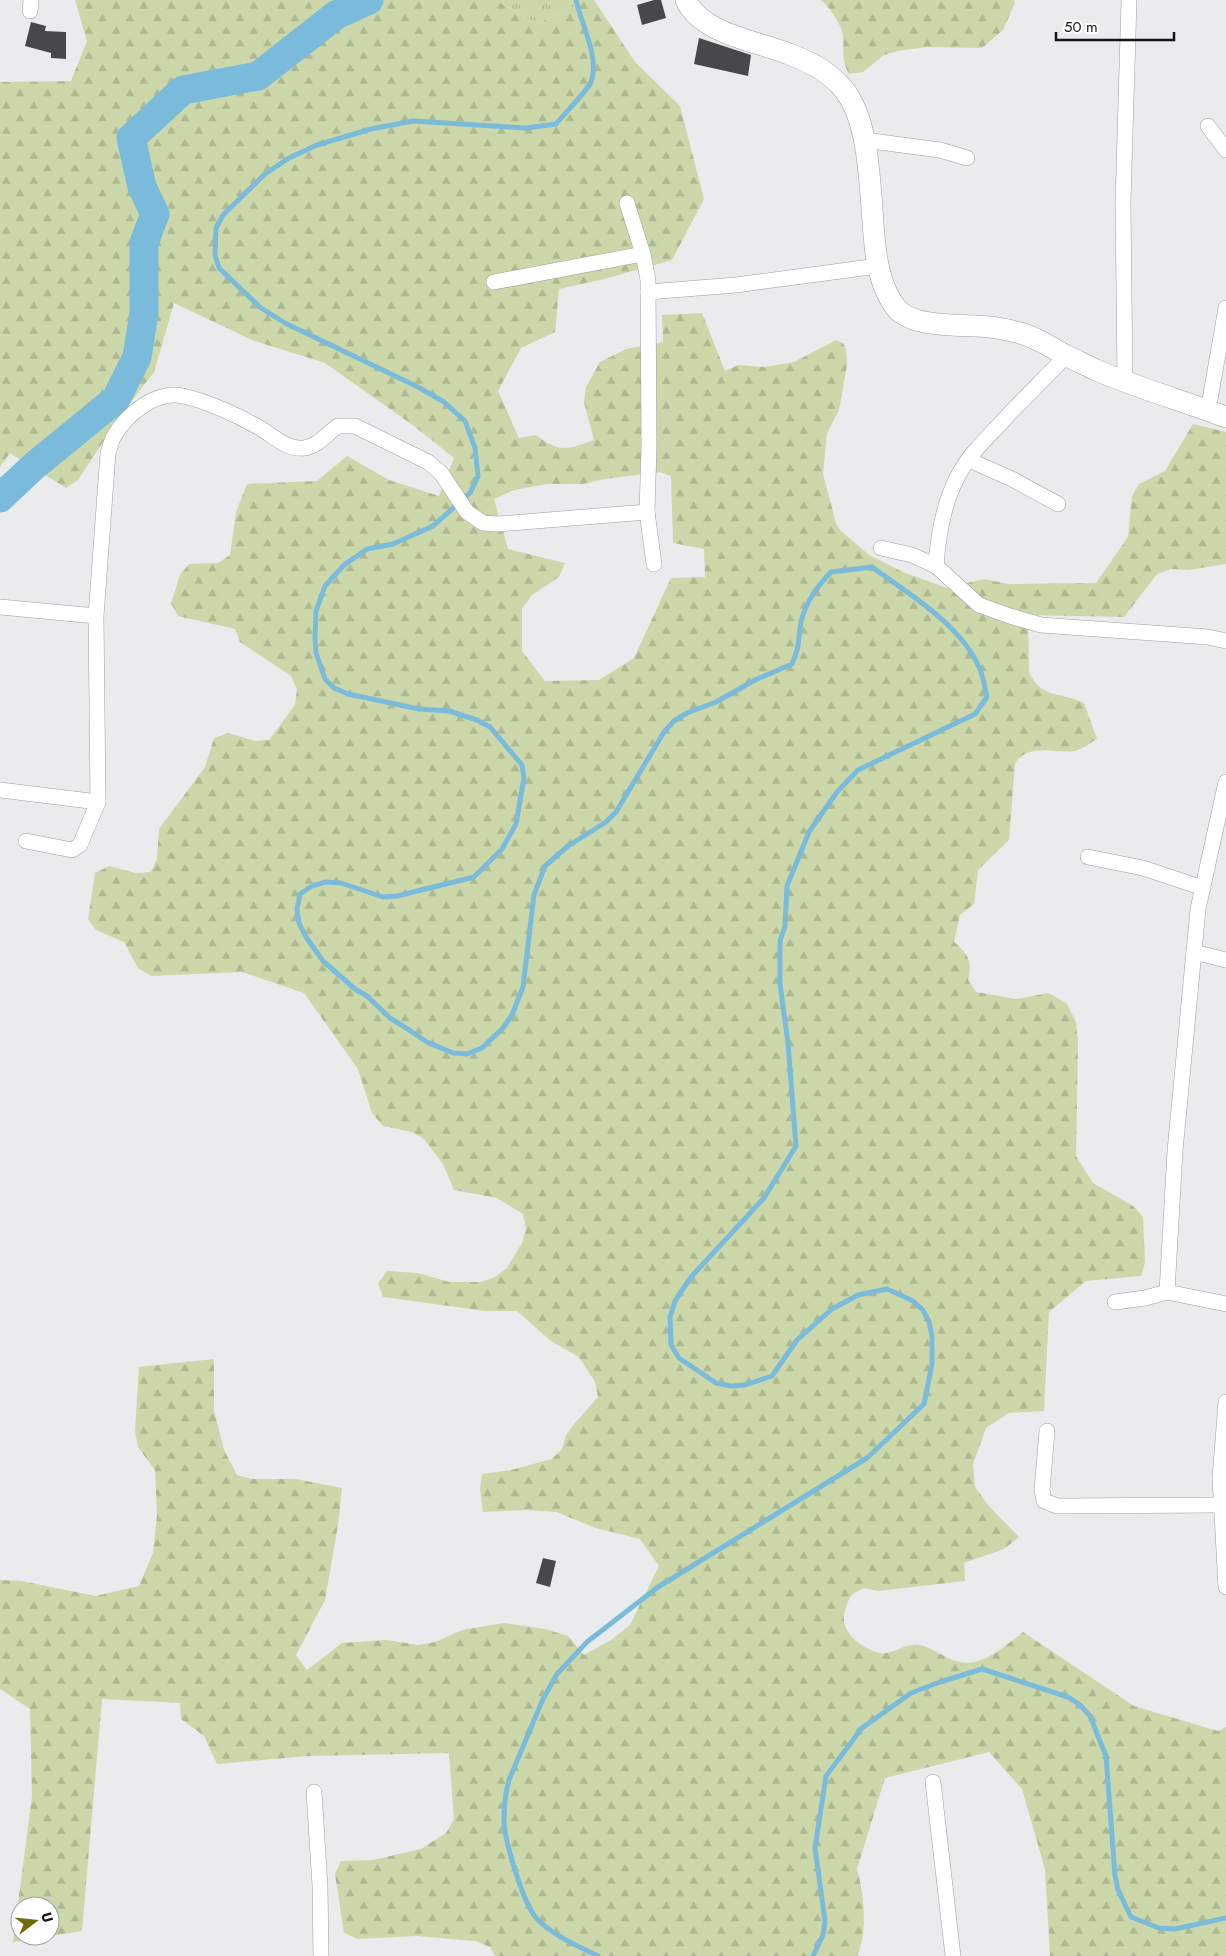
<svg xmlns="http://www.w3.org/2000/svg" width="1226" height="1956" font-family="Jost,sans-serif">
  <defs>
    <pattern id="grass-tufts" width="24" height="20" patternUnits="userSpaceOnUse" patternTransform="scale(1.25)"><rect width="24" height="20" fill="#ccd8aa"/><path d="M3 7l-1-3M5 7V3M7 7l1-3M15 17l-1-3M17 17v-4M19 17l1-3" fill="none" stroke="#aeb891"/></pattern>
    <pattern id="forest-firs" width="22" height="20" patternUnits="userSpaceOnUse" patternTransform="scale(1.25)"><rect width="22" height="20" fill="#ccd8aa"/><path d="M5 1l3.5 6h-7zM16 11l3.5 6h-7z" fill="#aeb891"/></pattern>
  </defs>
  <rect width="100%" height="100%" fill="#eaebec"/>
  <polygon fill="url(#grass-tufts)" points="495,0 588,0 537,24"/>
  <g fill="url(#forest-firs)" fill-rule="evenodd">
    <path d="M75 0H495L537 24 588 0H594L635 62 680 106 704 199 672 260 604 279 559 289 555 332 521 348 498 391 519 438 536 435C561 454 567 449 594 440L584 402 586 387 600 362 626 349 663 342 662 315 702 313 725 371 738 365 765 367 794 362 836 340 843 343 846 349 847 365 839 410 827 433 823 474 836 523 840 530 869 555 903 572 947 588 984 579 1008 584 1096 583 1128 537 1132 496 1139 484 1165 471 1193 424 1226 432V564L1188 570 1171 569 1157 574 1124 617 1028 615 1029 672C1041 699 1061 692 1084 703L1097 739C1090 743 1083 749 1075 751 1054 754 1030 742 1015 763L1009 840 978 870 974 904 960 915 954 942C968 954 973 961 968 980L976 992 1016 999 1049 993 1067 1004 1076 1022 1078 1044 1076 1156 1093 1183 1133 1206 1143 1217 1145 1263 1141 1276 1086 1281 1049 1312 1044 1411 1009 1413 986 1428 973 1464 975 1487 988 1505 1019 1537 1004 1549 964 1563 965 1581 878 1591 864 1588C860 1590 853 1593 851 1596 849 1599 847 1604 846 1607 837 1629 857 1645 876 1652 892 1658 904 1642 920 1645 934 1648 945 1659 959 1662 983 1667 1006 1645 1023 1632L1134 1706 1218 1731 1226 1727V1956H1050L1045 1869 1022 1789 989 1752 885 1778 857 1869C864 1892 868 1934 857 1956H495L490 1947 475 1941 416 1936 358 1939 344 1933 335 1874 341 1861 373 1860 421 1849 446 1833 454 1819 449 1753 309 1756 217 1764 204 1736 181 1719 180 1703 102 1699 82 1931 13 1942 32 1796 30 1709 0 1689V1580L22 1581 95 1596 139 1586 153 1553 157 1515 155 1470 138 1447 135 1431 139 1367 214 1359V1410L224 1450 237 1475 252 1479H296L342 1488 338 1525 325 1600 296 1655 307 1670 342 1643 387 1640 418 1645 435 1642 462 1630 504 1623 545 1629 568 1636 584 1655 611 1640 630 1625 659 1566 640 1539 596 1528 556 1512 526 1510 483 1512 480 1489 482 1474 511 1470 552 1459 562 1449 566 1435 575 1423 598 1397 595 1382 579 1357 551 1341 517 1311H485L383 1297 378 1283 387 1271 418 1273 449 1282H481L495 1277 507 1268 522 1243 526 1229 523 1214 497 1198 454 1190 443 1164 424 1139 412 1132 383 1126 372 1113 358 1069 304 993 242 972 151 976 138 968 124 942 96 930 88 919 95 873 109 866 136 873 151 872 157 859 159 829 205 767 214 738 228 733 255 741 269 740 295 705 297 689 291 676 240 642 235 629 178 616 171 603 180 575 189 564 218 563 230 555 236 512 247 484 317 481 347 456 389 480 439 496 454 458 414 426 325 363 252 340 174 303 154 372 118 419 78 480 66 488 10 453 0 467V82L71 81 87 41ZM660 472 671 476 673 543 704 549 705 577 671 578 634 658 599 680 545 681 522 651V609L532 595 559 577 565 563 508 549 494 499 514 490 547 484H583L605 479ZM20 1906H50V1936H20Z"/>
    <path d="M820 0H1014L1015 3 1003 30 982 48 927 47 897 51 884 55 863 72 849 74C839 54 846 49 842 31 840 23 827 3 820 0Z"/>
  </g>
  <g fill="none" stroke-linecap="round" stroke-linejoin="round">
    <g stroke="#7abbdb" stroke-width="5">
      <path d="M576 0C581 23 600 58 591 82 588 90 563 115 556 124L526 128 413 121 371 129 317 145 289 158 265 174 223 215 216 228 215 255 219 268 261 308 285 323 418 387 444 402 465 421 475 448 478 476 470 493 433 526 393 544 367 549 344 565 325 586 316 611 315 639 316 653 325 679 334 688 348 694 419 709 449 711 477 720 490 727 522 765 524 778 516 824 502 849 474 877 397 896 383 897 341 883 326 882 312 886 300 894 297 909 299 923 306 937 323 961 355 989 367 996 390 1018 403 1026 427 1042 453 1053 467 1054 482 1048 503 1028 512 1015 523 987 534 895 545 866 568 846 606 822 616 812 664 732 674 721 687 713 716 702 755 680 792 664C800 647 798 639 801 622 806 601 817 587 831 572L872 567C909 594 960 624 979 667 983 676 985 687 987 697L975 714 858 770 837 792 809 832 787 886 785 926 780 941V984L788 1043 796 1146 764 1198 691 1277 675 1301 670 1317 671 1345 679 1358 716 1383 731 1386 745 1385 772 1376 797 1340 832 1309 858 1295 887 1289 913 1301 923 1310 929 1322 932 1336V1364L924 1404 867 1458 658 1587 587 1642 557 1674 543 1699 509 1780C505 1794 504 1808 504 1822 505 1842 524 1907 538 1920 554 1936 578 1946 598 1956"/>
      <polyline points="813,1956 823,1935 825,1921 815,1848 826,1776 862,1728 911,1693 940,1682 982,1669 1068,1697 1080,1705 1090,1716 1106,1756 1115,1875 1118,1890 1131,1917 1159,1928 1175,1929 1226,1918"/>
    </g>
    <polyline stroke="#7abbdb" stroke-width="29" points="0,498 34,466 116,399 137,357 144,313 144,243 155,214 142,187 131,138 183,90 258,76 336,15 369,0"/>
  </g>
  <g fill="#48484a">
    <polygon points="654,0 661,0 666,18 642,25 637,5"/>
    <polygon points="31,22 46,26 45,31 66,32 66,59 51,58 51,53 25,46"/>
    <polygon points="699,38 751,55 748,76 694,64"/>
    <polygon points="543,1558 556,1561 550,1587 536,1583"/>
  </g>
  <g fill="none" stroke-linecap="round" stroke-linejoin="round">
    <g stroke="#9e9ea0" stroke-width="16">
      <g id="minor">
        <polyline points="30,11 31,0"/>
        <polyline points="1208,126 1226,150"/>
        <polyline points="864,140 940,150 967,158"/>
        <polyline points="627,203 643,254 648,280 649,447 647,512 654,564"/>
        <polyline points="494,282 643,254"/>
        <polyline points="648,292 736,285 878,266"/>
        <polyline points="1125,381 1123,202 1129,0"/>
        <polyline points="1208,411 1226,308"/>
        <polyline points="969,460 1012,479 1058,504"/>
        <polyline points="881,548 912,555 936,566 979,605 1010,616 1041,625 1208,637 1226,641"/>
        <path d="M936 566C938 536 944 501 959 474 969 455 985 440 1000 424 1021 401 1044 379 1066 356"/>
        <path d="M0 607 96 616 108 453C110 448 111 441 114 436 127 414 156 390 183 396 207 401 239 416 260 428 274 436 286 450 304 448 319 446 327 433 338 426H355L428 462 441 473 467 512 483 523 498 524 647 512"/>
        <polyline points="0,790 98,802"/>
        <polyline points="26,841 72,850 80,845 98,802 96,616"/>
        <polyline points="1088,857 1143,868 1203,888"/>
        <polyline points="1194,952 1226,960"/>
        <polyline points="1167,1292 1175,1151 1198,909 1226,782"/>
        <polyline points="1115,1302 1145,1298 1167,1292 1226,1304"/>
        <polyline points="1226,1402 1220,1478 1226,1587"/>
        <polyline points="1047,1431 1042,1490 1044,1501 1057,1506 1221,1505"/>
        <polyline points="933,1782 953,1956"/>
        <polyline points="314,1792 320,1886 321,1956"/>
      </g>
    </g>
    <g stroke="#9e9ea0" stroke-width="22">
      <path id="secondary" d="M686 0C701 34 757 41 789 54 806 60 825 70 838 83 876 119 868 209 877 260 880 276 886 296 897 309 915 329 966 324 990 327 999 328 1008 330 1016 332 1033 335 1050 347 1065 355 1075 360 1086 365 1096 370 1138 388 1183 401 1226 417"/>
    </g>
    <use href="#minor" stroke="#fff" stroke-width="15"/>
    <use href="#secondary" stroke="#fff" stroke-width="21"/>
  </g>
  <g transform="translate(35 1921) rotate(74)"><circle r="24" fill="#ffffff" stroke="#a1a1a1"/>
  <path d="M0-4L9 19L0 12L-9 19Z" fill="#6f6c09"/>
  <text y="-8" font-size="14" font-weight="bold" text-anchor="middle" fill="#141414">U</text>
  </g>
  <path d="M1056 32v8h118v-8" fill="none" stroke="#141414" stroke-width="2.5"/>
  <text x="1064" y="32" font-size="15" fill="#141414" stroke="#ffffff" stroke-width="4" paint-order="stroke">50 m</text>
</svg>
